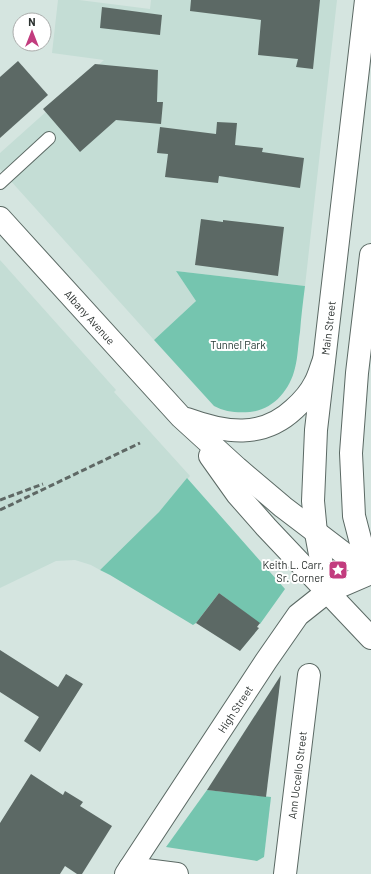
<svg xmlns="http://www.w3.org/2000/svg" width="371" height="874" font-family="Barlow,sans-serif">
  <rect width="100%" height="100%" fill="#d5e5e0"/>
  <g fill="#c4ddd5">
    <polygon points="58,0 79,0 150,9 151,0 337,0 305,286 176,271 196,301 154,340 0,169 0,153 104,60 52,53"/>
    <polygon points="0,260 116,390 114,392 190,476 159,512 100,570 91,565 75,560 56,561 0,588"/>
  </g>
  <g fill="#75c5af">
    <path d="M176 271 305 286C303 302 301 317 300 332 298 344 298 357 295 368 290 390 273 410 250 412 237 413 225 412 214 406L154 340 196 301Z"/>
    <polygon points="187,478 285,589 260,624 219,593 196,623 193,625 110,575 100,570 159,512"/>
    <polygon points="207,790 271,797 264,857 257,861 166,847"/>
  </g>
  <g fill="#5c6965">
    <polygon points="191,0 320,0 313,69 296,67 298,59 258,55 261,20 190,11"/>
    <polygon points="102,7 162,15 160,35 100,28"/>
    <polygon points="18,61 48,95 0,138 0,77"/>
    <polygon points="95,64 158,70 157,102 163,102 161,124 116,120 80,152 43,109"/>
    <polygon points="217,122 237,123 235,145 263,148 262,152 304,158 300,188 219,176 218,183 165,177 168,154 157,153 160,127 216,134"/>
    <polygon points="201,219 223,222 223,220 284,227 278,276 195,265"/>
    <polygon points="219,593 260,623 257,627 259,628 240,651 196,623"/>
    <polygon points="0,650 58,687 66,674 83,684 40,752 24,741 39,717 0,692"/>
    <polygon points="281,675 266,797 207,790"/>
    <polygon points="31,774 63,795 65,791 83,802 80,806 112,826 82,874 77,874 65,866 60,874 0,874 0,823"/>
  </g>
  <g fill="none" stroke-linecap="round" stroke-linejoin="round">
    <g stroke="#5b6964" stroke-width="14">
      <polyline id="service" points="0,183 49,138"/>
    </g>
    <g stroke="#5b6964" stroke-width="24">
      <g id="minor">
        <polyline points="130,868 177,874"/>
        <polyline points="285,874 309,675"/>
      </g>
    </g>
    <g stroke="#5b6964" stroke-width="24">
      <polyline id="tertiary" points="126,874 266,661 298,615 327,592 371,573"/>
    </g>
    <g stroke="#5b6964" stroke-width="24">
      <g id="primary">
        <polyline points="371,573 362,547 354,516 351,453 357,373 371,255"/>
        <polyline points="327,592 316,533 313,501 316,430 366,0"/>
      </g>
    </g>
    <g stroke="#5b6964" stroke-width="24">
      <g id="trunk">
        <polyline points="0,218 181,417 237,468 283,507 371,574"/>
        <path d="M187 419C225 433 262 439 294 409 303 401 310 393 315 383 319 376 321 367 324 360"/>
        <polyline points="210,456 237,494 266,527 371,638"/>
      </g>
    </g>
    <use href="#service" stroke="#fff" stroke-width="12"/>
    <use href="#minor" stroke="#fff" stroke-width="22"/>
    <use href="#tertiary" stroke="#fff" stroke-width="22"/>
    <use href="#primary" stroke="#fff" stroke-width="22"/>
    <use href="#trunk" stroke="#fff" stroke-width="22"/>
    <g stroke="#5f6865" stroke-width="3" stroke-dasharray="6 3" stroke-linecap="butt">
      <polyline points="0,500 43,484"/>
      <polyline points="0,510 140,443"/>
    </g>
  </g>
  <defs>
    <g id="sight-square" transform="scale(1)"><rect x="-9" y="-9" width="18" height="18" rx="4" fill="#c23c7e" stroke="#fff"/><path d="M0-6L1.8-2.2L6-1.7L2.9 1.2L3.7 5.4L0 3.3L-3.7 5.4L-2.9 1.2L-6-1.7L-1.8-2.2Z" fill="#fff"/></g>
  </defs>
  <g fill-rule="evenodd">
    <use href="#sight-square" x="338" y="570"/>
  </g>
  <g text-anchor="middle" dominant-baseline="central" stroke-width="4" stroke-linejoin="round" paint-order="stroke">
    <g font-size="11" fill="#2c3230" stroke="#fff">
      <text transform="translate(90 317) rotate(48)">Albany Avenue</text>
      <text transform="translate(328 328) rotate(-83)">Main Street</text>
      <text transform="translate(235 709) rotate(-57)">High Street</text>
      <text transform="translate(297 775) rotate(-83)">Ann Uccello Street</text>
    </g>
    <g font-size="11" fill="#1d332d" stroke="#fff">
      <text x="238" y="344">Tunnel Park</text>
    </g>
    <g font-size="11" fill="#2c3230" stroke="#fff" text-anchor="end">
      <text x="324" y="564">Keith L. Carr,<tspan x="324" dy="13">Sr. Corner</tspan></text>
    </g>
  </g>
  <g transform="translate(32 32)"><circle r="19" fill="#ffffff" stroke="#abadac"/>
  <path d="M0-3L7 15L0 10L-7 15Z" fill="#c23c7e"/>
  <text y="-6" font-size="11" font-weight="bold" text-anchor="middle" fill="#2c3230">N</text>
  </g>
</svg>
